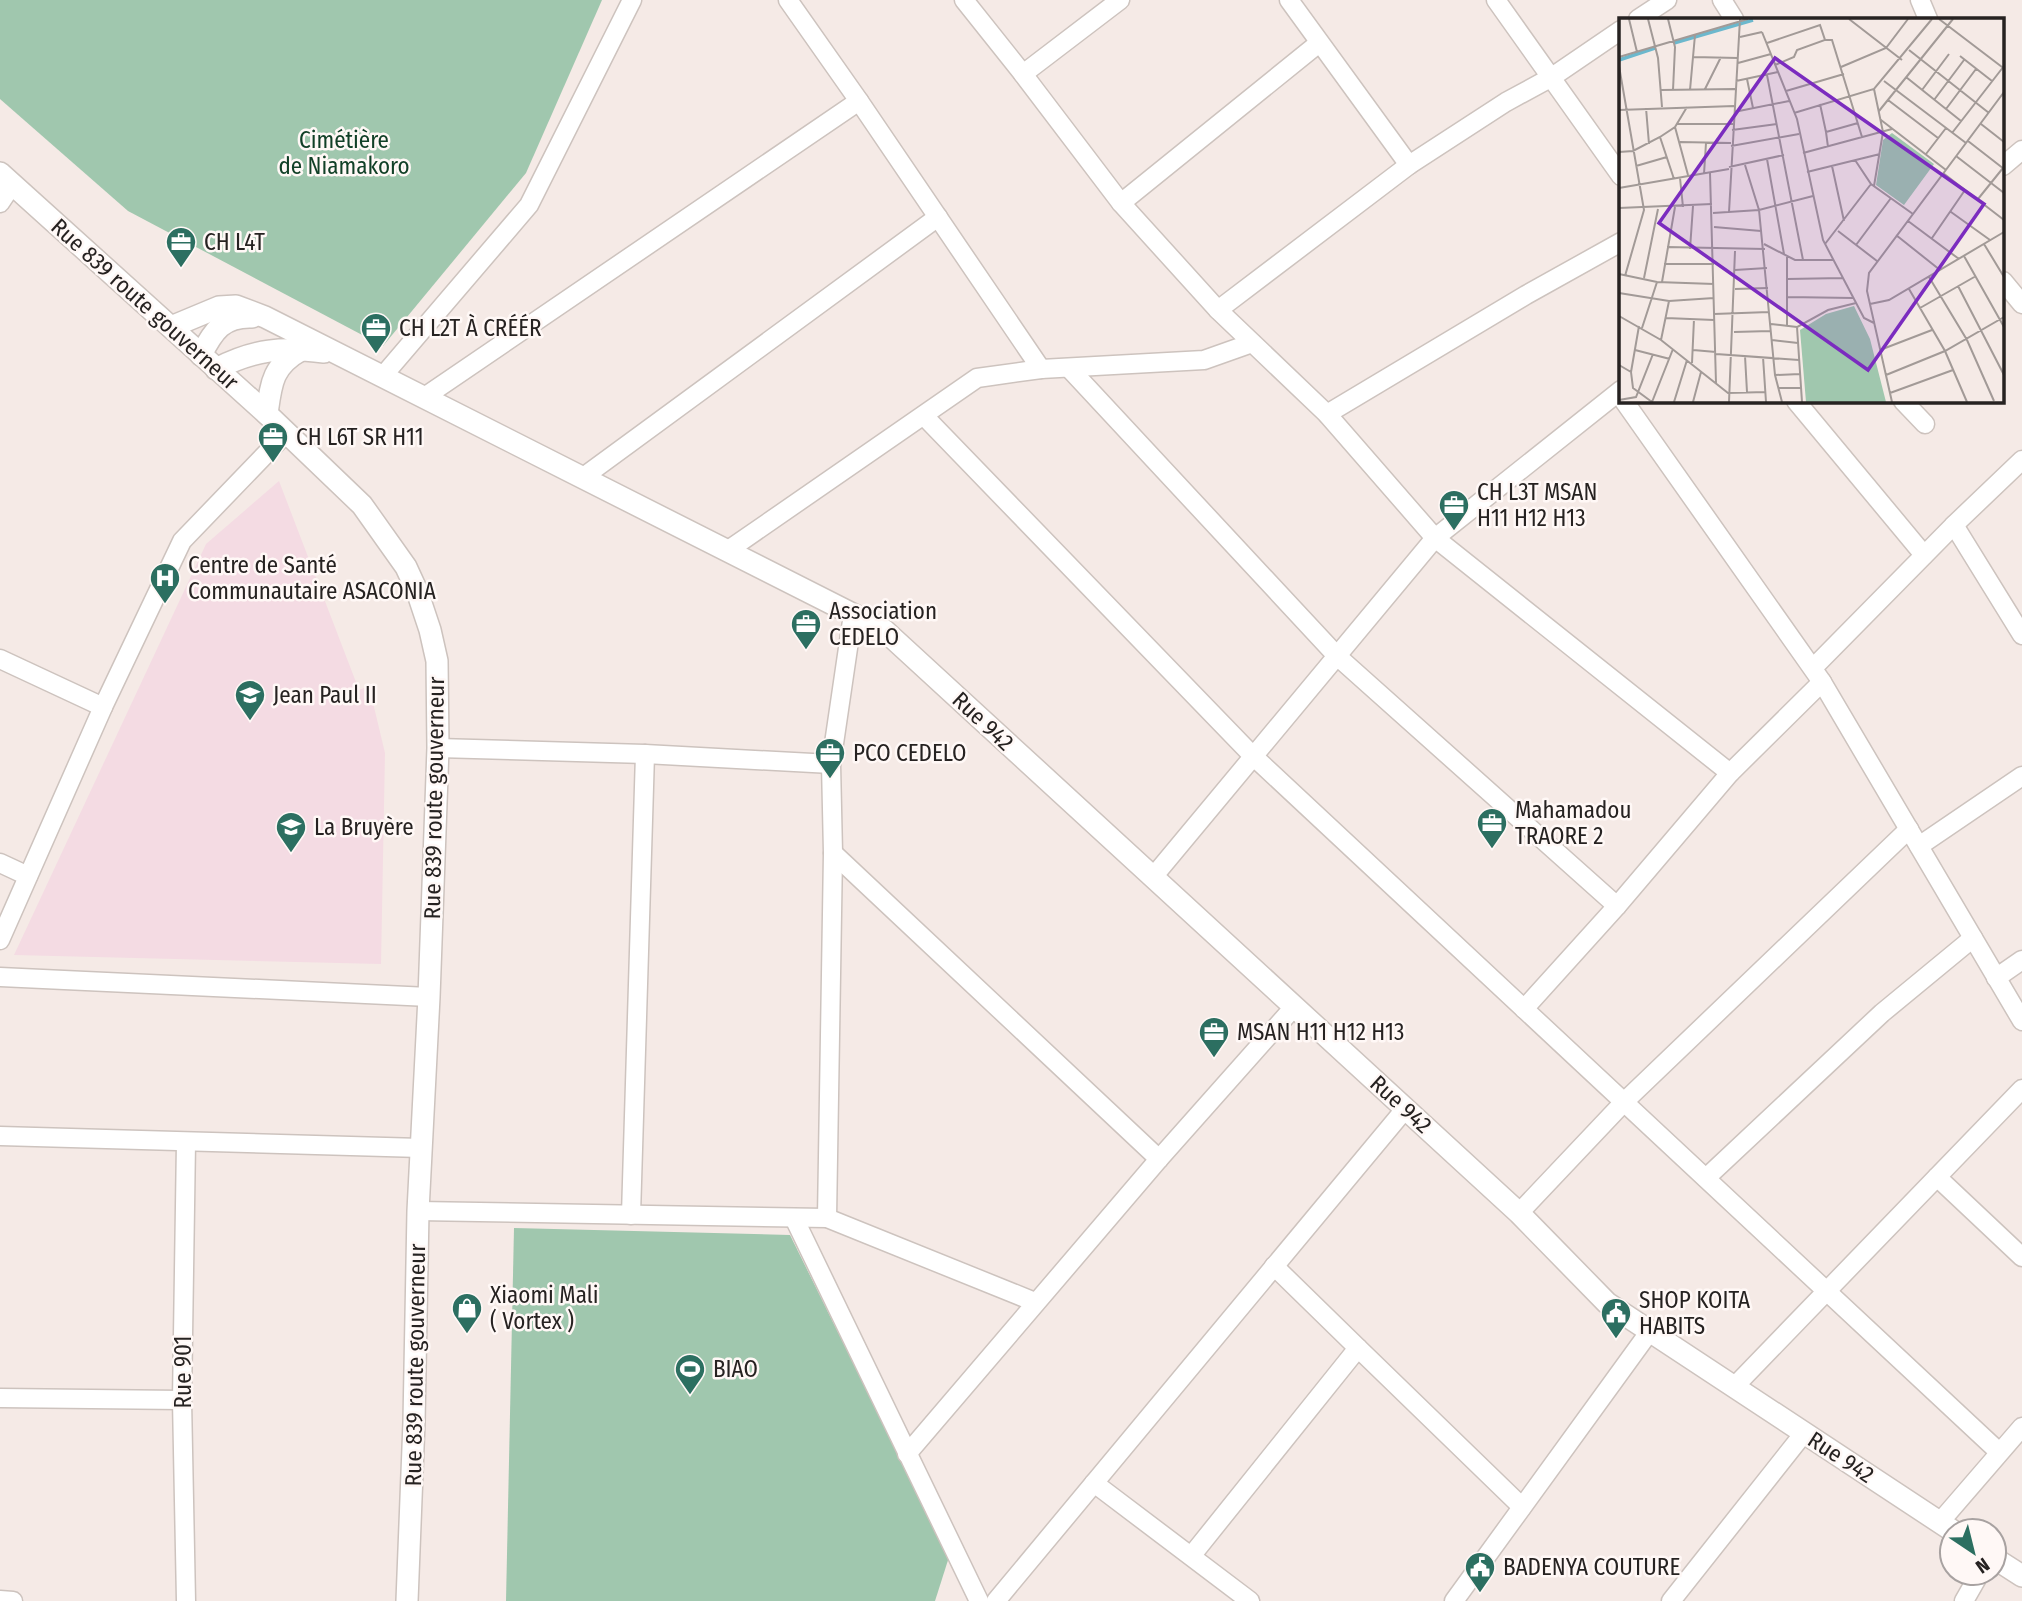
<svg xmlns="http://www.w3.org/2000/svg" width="2022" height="1601" font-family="'Fira Sans Condensed',sans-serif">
  <rect width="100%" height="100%" fill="#f5eae6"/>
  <polygon fill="#f4dbe3" points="279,481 359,690 369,686 385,753 381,964 14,955 206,544"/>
  <g fill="#a0c7ae">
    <polygon points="0,0 602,0 526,173 383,346 128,211 0,99"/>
    <polygon points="514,1228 790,1235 949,1557 935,1601 506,1601"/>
  </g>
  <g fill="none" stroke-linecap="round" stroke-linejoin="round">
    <g stroke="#cdc3be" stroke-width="21">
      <g id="minor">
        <polyline points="788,0 859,101 1041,369"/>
        <polyline points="964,0 1023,74 1121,203 1218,310 1327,414 1435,538 1730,773"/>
        <polyline points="1289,0 1409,165"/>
        <polyline points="1496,0 1621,176"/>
        <polyline points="1722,0 1734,19"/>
        <polyline points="1920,0 1928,19"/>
        <polyline points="1638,19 1667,0"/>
        <polyline points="1023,74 1120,0"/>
        <polyline points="2003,166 2022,150"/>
        <polyline points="0,203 12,185"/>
        <polyline points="1121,203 1319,43"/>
        <polyline points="2003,281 2022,304"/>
        <polyline points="1218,310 1409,165 1506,102 1552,77 1621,30"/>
        <polyline points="1069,368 1337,656 1617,906"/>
        <polyline points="382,377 529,205 632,0"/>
        <polyline points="423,398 859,101"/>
        <polyline points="1624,401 1822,682 2022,1021"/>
        <polyline points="1796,401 1924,555"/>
        <polyline points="1903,401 1925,424"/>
        <polyline points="1327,414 1526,295 1621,242"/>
        <polyline points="924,416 1252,755 1999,1452"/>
        <polyline points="582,478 938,217"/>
        <polyline points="1954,525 2022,635"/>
        <polyline points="727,551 977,378 1041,369 1204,360 1252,343"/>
        <polyline points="0,659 103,707"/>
        <polyline points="1813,668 1954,525 2022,460"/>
        <polyline points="438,748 645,754 831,764"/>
        <polyline points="1919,846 2022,776"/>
        <polyline points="833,853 1159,1159"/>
        <polyline points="0,863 28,876"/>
        <polyline points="1153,877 1435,538 1621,390"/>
        <polyline points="0,940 103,707 182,541 287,432"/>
        <polyline points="0,977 429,997"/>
        <polyline points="1996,978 2022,960"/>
        <polyline points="1524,1009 1617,906 1730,773 1822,682"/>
        <polyline points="0,1136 421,1148"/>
        <polyline points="186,1142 182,1400 186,1601"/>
        <polyline points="1937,1177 2022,1257"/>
        <polyline points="1706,1178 1882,1013 1973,938"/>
        <polyline points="418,1211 827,1218 1035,1302"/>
        <polyline points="1519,1213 1624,1102 1909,829"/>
        <polyline points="631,1215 645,754"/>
        <polyline points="794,1218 979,1601"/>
        <polyline points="827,1218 833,853 831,764 853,614"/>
        <polyline points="1358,1348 1522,1507"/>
        <polyline points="1734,1387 2022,1089"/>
        <polyline points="0,1398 182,1400"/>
        <polyline points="907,1454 1159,1159 1294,1007"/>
        <polyline points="1094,1483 1250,1601"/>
        <polyline points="1940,1522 2022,1427"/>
        <polyline points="1192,1555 1358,1348 1274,1266"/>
        <polyline points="0,1600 13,1601"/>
        <polyline points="996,1601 1406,1108"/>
        <polyline points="1454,1601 1650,1331"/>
        <polyline points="1671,1601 1804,1433"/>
        <polyline points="1964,1601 1980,1573"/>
      </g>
    </g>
    <g stroke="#cdc3be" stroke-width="24">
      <g id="tertiary">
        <polyline points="0,173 267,414 362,505 406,567 417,591 430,630 437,661 438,748 429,997 418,1211 414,1422 407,1601"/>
        <polyline points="171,327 219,307 236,306 265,317 884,630 1519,1213 1607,1303 1953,1531"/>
        <path d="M201 355C213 331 223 316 252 317"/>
        <path d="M216 369C255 349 282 347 324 352"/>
        <path d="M267 414C271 384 272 366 301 350"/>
        <polyline points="1994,1558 2022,1576"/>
      </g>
    </g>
    <use href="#minor" stroke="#fff" stroke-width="18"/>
    <use href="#tertiary" stroke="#fff" stroke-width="21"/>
  </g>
  <defs>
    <g id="office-pin" transform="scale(1.575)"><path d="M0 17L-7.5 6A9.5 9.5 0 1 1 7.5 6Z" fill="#2c6f61" stroke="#fff8f6"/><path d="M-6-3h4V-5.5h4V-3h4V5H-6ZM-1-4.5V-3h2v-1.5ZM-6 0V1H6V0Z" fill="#fff"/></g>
    <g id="hospital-pin" transform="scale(1.575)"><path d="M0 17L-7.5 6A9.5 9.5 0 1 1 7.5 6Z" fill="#2c6f61" stroke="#fff8f6"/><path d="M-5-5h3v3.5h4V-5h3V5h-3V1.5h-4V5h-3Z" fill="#fff"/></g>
    <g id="school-pin" transform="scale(1.575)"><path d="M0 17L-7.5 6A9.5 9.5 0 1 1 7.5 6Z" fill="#2c6f61" stroke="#fff8f6"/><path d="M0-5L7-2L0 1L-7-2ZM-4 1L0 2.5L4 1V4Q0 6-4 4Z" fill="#fff"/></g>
    <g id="shop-pin" transform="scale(1.575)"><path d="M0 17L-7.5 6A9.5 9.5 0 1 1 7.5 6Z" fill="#2c6f61" stroke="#fff8f6"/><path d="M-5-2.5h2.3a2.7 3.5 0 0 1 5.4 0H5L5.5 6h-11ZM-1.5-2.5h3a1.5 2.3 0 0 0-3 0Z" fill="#fff"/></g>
    <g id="civic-pin" transform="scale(1.575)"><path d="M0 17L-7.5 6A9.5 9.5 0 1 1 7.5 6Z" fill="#2c6f61" stroke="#fff8f6"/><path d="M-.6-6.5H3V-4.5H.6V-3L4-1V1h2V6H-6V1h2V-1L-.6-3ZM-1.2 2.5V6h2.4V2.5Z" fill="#fff"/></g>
    <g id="stadium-pin" transform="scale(1.575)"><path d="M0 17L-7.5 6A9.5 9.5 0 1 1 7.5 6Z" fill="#2c6f61" stroke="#fff8f6"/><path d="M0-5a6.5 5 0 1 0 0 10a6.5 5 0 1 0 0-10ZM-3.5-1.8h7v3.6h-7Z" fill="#fff"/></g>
  </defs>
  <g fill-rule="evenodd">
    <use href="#office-pin" x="181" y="242"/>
    <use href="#office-pin" x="376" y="328"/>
    <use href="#office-pin" x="273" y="437"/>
    <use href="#office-pin" x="1454" y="505"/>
    <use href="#hospital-pin" x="165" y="578"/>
    <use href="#office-pin" x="806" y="624"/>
    <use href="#school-pin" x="250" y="695"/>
    <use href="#office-pin" x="830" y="753"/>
    <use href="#office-pin" x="1492" y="823"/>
    <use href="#school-pin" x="291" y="827"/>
    <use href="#office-pin" x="1214" y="1032"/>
    <use href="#shop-pin" x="467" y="1308"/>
    <use href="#civic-pin" x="1616" y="1313"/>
    <use href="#stadium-pin" x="690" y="1369"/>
    <use href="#civic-pin" x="1480" y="1567"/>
  </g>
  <g text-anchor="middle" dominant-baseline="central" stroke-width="5" stroke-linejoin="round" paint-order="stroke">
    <g font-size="23" fill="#114027" stroke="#fff8f6">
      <text x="344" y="140">Cimétière<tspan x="344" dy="26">de Niamakoro</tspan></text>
    </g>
    <g font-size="23" fill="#262221" stroke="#fff8f6" text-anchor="start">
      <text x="204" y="242">CH L4T</text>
      <text x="399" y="328">CH L2T À CRÉÉR</text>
      <text x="296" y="437">CH L6T SR H11</text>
      <text x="1477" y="492">CH L3T MSAN<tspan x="1477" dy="26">H11 H12 H13</tspan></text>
      <text x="188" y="565">Centre de Santé<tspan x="188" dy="26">Communautaire ASACONIA</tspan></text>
      <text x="829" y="611">Association<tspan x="829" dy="26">CEDELO</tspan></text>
      <text x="273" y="695">Jean Paul II</text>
      <text x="853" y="753">PCO CEDELO</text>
      <text x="1515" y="810">Mahamadou<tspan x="1515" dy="26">TRAORE 2</tspan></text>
      <text x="314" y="827">La Bruyère</text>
      <text x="1237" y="1032">MSAN H11 H12 H13</text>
      <text x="490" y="1295">Xiaomi Mali<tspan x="490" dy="26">( Vortex )</tspan></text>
      <text x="1639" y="1300">SHOP KOITA<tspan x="1639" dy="26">HABITS</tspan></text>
      <text x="713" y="1369">BIAO</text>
      <text x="1503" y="1567">BADENYA COUTURE</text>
    </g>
    <g font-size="23" fill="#262221" stroke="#fff8f6">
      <text transform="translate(145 304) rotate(42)">Rue 839 route gouverneur</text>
      <text transform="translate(983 721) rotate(43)">Rue 942</text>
      <text transform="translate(434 798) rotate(-89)">Rue 839 route gouverneur</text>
      <text transform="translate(1401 1104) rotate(42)">Rue 942</text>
      <text transform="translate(415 1365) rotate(-89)">Rue 839 route gouverneur</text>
      <text transform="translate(183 1372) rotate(-90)">Rue 901</text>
      <text transform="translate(1841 1457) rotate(33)">Rue 942</text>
    </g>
  </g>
  <g transform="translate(1619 18)">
    <rect width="385" height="385" fill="#f5eae6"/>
    <path d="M273 115 315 146 285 187 257 167 264 122ZM235 288 251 321 267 384H187L181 312 207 296Z" fill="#a0c7ae"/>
    <path fill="none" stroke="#6cb8cd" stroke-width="3.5" d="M55 25 134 2M0 42 36 30"/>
    <path fill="none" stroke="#a29a97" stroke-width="2" d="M10 1 18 34M29 1 39 40 43 89M49 1 56 29 54 72M230 1 283 42M320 1 383 49M143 14 178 101 204 222 245 300 255 305M121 19 143 14M206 22H213L243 119M148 25 201 7 206 22 178 32 175 39 156 47M290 32 370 95M341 38 373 63M0 39 129 1M74 39 119 40M119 45 152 36M0 48 25 192 6 258M222 49 267 30 289 1M148 57 184 242M287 59 342 103M128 61 134 90M117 63 159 54M265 63 347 125M86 71 102 39M255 71 264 114 255 168M42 72 116 71M71 72 76 17M303 72 330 36M167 73 225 56M269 82 319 120M315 82 345 42M201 86 207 114M27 90 30 126M327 91 357 51M0 92 115 88M260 93 334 1M115 94 170 83M175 95 255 71 313 1M262 102 327 152M58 106H114M362 106 385 124M56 109 69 157M113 112 158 106M333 115 385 48M41 119 55 161M349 123 385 151M61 124 112 125M112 128 180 116M209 129 207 114 239 105M0 134 14 133 41 119 56 109 68 89M184 135 273 111M307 136 327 110M337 138 385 175M148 141 165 236M236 142 252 166 294 196M126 147 140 192 156 357 163 384M17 148 48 139M213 148 225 203M110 149 165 137M188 154 261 136M91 155 97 365M324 155 385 202M85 156 87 125M61 160 64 189M0 170 110 151M359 181 384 150M0 190 93 186M110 194 121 1M332 194 371 222M94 195 140 192 194 178M289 203 340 241M95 209 142 213M219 213 258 243M277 217 321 252M313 220 346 172M145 226 176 242H214M206 226 252 166M365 226 385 259M237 227 272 180M48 229 146 231M71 231 74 188M345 238 385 309M45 246H95M116 252 148 250M0 256 38 264 95 266M310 259 348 322 375 383M25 260 39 191M168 261 224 260M43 264 56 189M339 268 385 357M116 271 149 270M290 271 326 333 348 384M0 275 50 283 95 280M168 279 234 280M251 286 270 282 385 214M301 290 357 258M95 296 150 294M0 298 42 322 109 375 147 374M47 300 95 302M152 306 178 309M168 307V239M23 310 38 264M115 314 151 313M42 322 50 283M153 322 179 325M16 332 51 341M74 332 97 334M261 332 313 312M97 336 180 342M126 338 128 374M144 339 147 384M73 345 75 301M0 347 12 354 14 370 33 384 54 331M12 354 20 308M156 357 181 356M267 357 326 333 385 299M159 370H182M271 375 334 352M0 382 17 379 34 336M55 384 68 342M74 384 82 354M110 384 116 233M183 384 178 309 209 292 237 285M273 384 248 273 250 255 385 74"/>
    <path fill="#7b2cbf" fill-opacity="0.15" stroke="#7b2cbf" stroke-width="3.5" d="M156 40 365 186 249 352 40 205Z"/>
    <rect width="385" height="385" fill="none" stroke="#262221" stroke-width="3.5"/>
  </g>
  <g transform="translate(1973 1552) rotate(145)"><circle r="33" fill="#fff8f6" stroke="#a8a2a1" stroke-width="2"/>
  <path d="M0-5L12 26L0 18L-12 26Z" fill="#2c6f61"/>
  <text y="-10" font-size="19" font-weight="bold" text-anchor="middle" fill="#262221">N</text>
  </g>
</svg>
